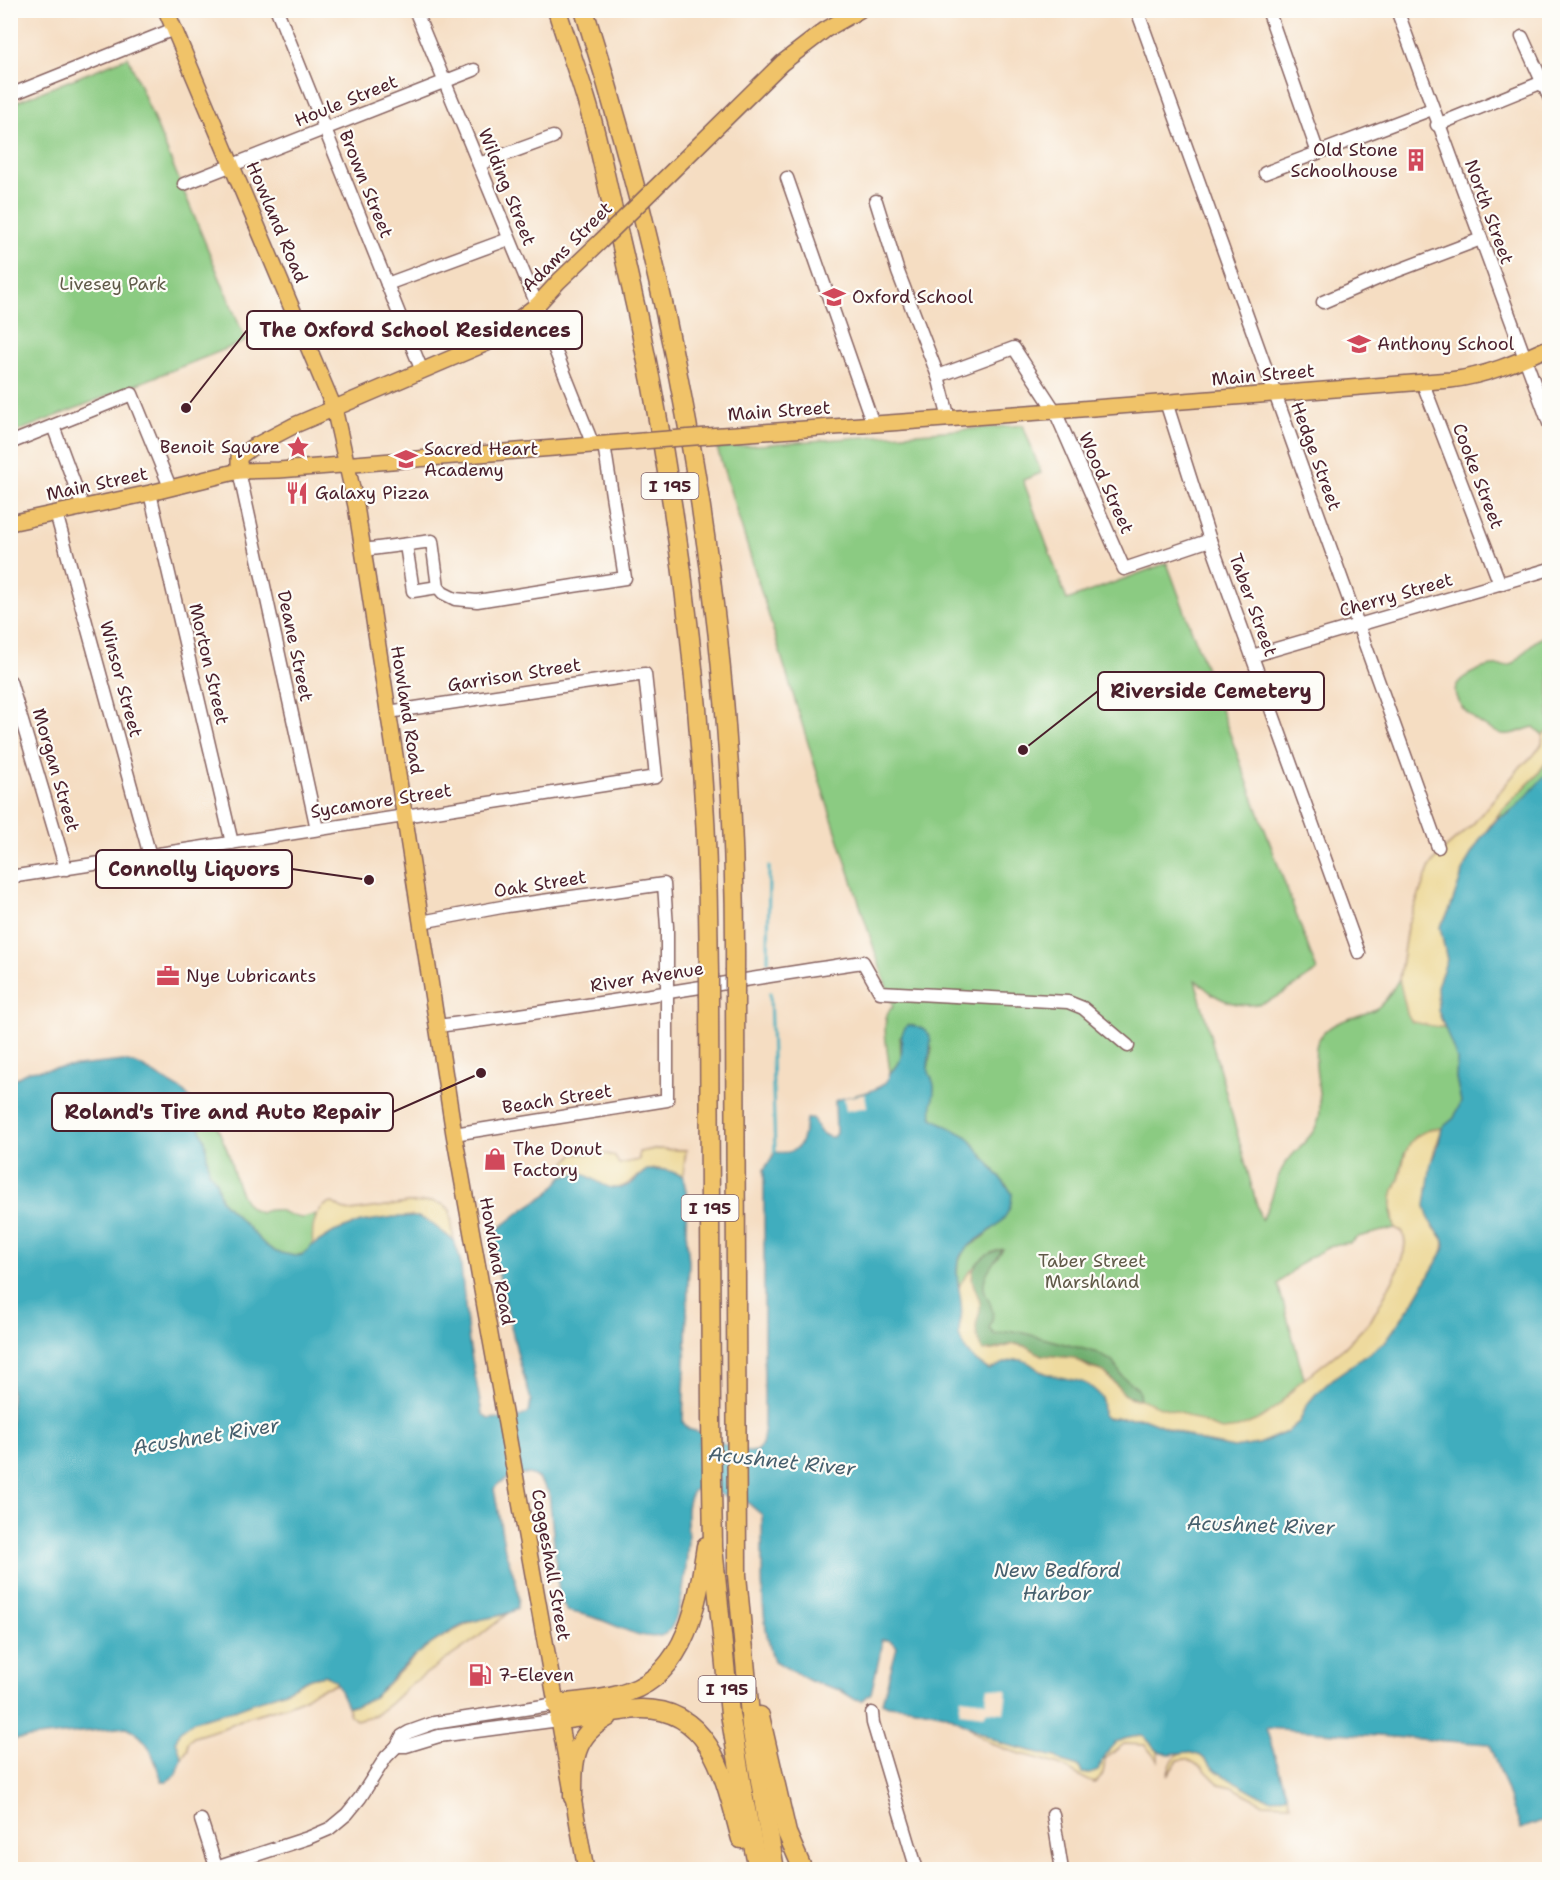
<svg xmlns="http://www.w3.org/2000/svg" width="1560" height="1880" font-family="'Shantell Sans',sans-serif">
  <rect width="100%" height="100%" fill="#fdfcf7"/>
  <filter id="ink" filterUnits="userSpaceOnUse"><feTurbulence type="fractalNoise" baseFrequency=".0167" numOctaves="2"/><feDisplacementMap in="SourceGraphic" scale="12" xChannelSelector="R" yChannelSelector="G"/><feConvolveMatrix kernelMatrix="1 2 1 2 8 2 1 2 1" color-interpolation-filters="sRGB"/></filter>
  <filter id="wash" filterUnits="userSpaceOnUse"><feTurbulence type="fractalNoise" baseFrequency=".008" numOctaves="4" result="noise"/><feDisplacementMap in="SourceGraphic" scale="24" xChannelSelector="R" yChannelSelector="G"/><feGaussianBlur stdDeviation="1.35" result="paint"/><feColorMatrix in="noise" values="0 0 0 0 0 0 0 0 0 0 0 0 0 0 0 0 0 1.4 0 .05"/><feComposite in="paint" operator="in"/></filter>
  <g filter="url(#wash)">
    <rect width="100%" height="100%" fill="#f5ddc2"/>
    <g fill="#8bcb82" stroke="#6a7556" stroke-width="1.5">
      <polygon points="128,57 246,341 11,434 11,104"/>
      <path d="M1023 425 1041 473 1023 480 1067 600 1167 563 1317 971C1281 994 1257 1020 1214 995 1207 991 1202 984 1195 980L1261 1220C1272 1207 1273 1185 1282 1169 1294 1147 1320 1137 1320 1109 1321 1094 1311 1053 1318 1041 1331 1017 1357 1020 1377 1008 1387 1001 1393 989 1399 979L1428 1023 1439 1027H1444L1450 1037 1457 1059 1456 1078 1461 1102 1454 1118 1442 1128 1428 1130 1404 1154 1399 1180 1394 1191 1391 1211 1395 1228 1358 1237 1350 1243 1337 1244 1325 1249 1302 1262 1278 1284 1310 1400 1249 1439 992 1365 957 1279 958 1263 965 1249 984 1237 1001 1221 1010 1190 968 1137 932 1118 930 1107 934 1088 928 1069 932 1048 900 1037 901 1059 890 1073C889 1057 878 1015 893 1007L820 782 717 448Z"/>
      <path d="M1549 633V730L1543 735 1534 727C1523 729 1514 736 1503 734 1487 732 1442 700 1459 682 1465 675 1483 667 1492 666 1498 665 1504 667 1510 665 1519 661 1524 652 1530 646 1536 640 1542 637 1549 633Z"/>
      <path d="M1549 758V771C1535 788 1519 809 1498 818L1500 812 1537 775Z"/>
      <path d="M214 1102C216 1108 215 1114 216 1121 218 1131 224 1142 228 1152 234 1171 238 1206 260 1213 281 1204 283 1216 302 1218 306 1218 312 1215 316 1214L313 1245 306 1253 295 1256 276 1252 265 1245 221 1200 216 1181 209 1172 205 1140 198 1124 196 1105Z"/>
    </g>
    <path fill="#70af70" stroke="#5d674e" stroke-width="1.5" d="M1003 1249C998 1257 987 1269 985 1278 979 1299 1001 1303 989 1329L995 1335 1011 1331 1020 1332 1095 1352 1112 1361 1122 1376 1138 1389 1140 1399C1118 1398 1121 1384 1105 1373 1103 1372 1075 1359 1071 1358 1061 1355 1049 1358 1039 1354 1031 1351 1025 1343 1014 1344 1003 1345 994 1352 983 1351 980 1344 975 1336 975 1329 976 1320 980 1314 979 1306 979 1299 976 1294 973 1288 966 1267 984 1253 1003 1249Z"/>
    <g fill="#eeda9e" stroke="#9c7c64" stroke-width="1.5">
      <path d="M1549 730V758L1537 775 1500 812 1481 838 1466 863 1449 912 1440 927 1447 960 1437 986 1438 1010 1444 1027C1438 1028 1421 1023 1412 1022L1407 1013 1399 979 1407 927 1430 866 1441 852 1473 824 1521 766 1533 756 1542 744 1543 735Z"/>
      <path d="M1442 1128C1439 1141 1432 1153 1431 1165 1429 1179 1428 1203 1429 1217 1431 1234 1451 1232 1441 1255L1412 1304 1385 1342 1335 1377 1315 1395 1306 1406 1300 1421 1287 1432 1258 1444 1234 1448 1203 1442 1143 1418H1106L1103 1415 1102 1398 1043 1372 1021 1360 1013 1361 989 1370C975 1361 959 1350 958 1331 958 1326 961 1322 961 1318 963 1288 948 1295 974 1267 968 1284 978 1290 980 1304 981 1313 976 1319 976 1328 975 1335 980 1344 983 1351L994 1350 1014 1344 1028 1347 1041 1355 1073 1358 1090 1368 1104 1372 1124 1394 1131 1399H1140L1158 1406 1180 1412 1213 1427 1222 1430 1238 1428 1260 1419 1280 1404 1299 1383 1344 1348 1371 1320 1396 1274 1404 1252 1405 1242 1403 1232 1395 1228C1392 1215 1390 1202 1394 1190 1396 1185 1399 1181 1400 1177 1406 1148 1408 1131 1442 1128Z"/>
      <path d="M655 1149 686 1150 683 1176C674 1174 665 1168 656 1169 636 1170 628 1194 605 1187 596 1185 590 1176 581 1173L563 1176 566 1162 574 1154H608L615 1157 619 1164 639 1160V1152Z"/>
      <path d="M433 1202 442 1204 450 1210 454 1241 428 1221 411 1216 361 1222 334 1232 313 1245C311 1229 315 1204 333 1203L342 1209 351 1211 408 1203Z"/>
      <path d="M507 1614 476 1639 411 1684 390 1704 375 1715 356 1720 350 1715 347 1706C377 1709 405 1658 431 1644 455 1630 478 1616 507 1614Z"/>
      <polygon points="324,1675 335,1680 337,1684 315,1691 303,1699 286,1706 247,1717 226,1727 194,1737 188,1742 188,1749 182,1758 176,1741 179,1732 194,1721 236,1709 285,1691 310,1678"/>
      <path d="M968 1726 1003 1744 1056 1757 1062 1762 1079 1767 1082 1773 1090 1774C1107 1750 1111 1737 1144 1736L1158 1751V1761L1145 1745 1124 1744 1105 1759C1104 1770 1104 1778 1094 1783 1081 1778 1070 1769 1056 1764 1023 1752 995 1753 968 1726Z"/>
      <path d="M1189 1751 1201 1756 1218 1772 1273 1799 1287 1795 1290 1804 1262 1803 1232 1787 1219 1784 1202 1767 1187 1759 1178 1760 1167 1776C1172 1761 1172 1754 1189 1751Z"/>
    </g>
    <path fill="#40adbe" stroke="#456674" stroke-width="1.5" d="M1549 771V1818L1521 1829 1489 1744 1266 1728 1287 1795 1273 1799 1257 1794 1218 1772 1201 1756 1189 1752 1169 1754 1158 1751 1144 1736C1114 1737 1109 1746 1098 1771L1090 1774 1082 1773 1079 1767 1062 1762 1056 1757 1003 1744 945 1714 910 1707 888 1705 882 1702 897 1647C893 1641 889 1639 881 1640L882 1646 871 1693 863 1700 854 1699 840 1690 810 1681 774 1661C758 1617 763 1561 762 1515L748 1503 707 1490H694C683 1504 688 1522 688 1539 687 1559 683 1632 660 1636 639 1640 617 1625 598 1619 588 1615 577 1613 567 1611L559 1596 549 1493C544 1486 540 1478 532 1475 522 1471 499 1480 494 1489 498 1509 501 1530 505 1550 510 1567 523 1591 517 1609 502 1618 484 1617 468 1623 447 1632 427 1646 409 1661 391 1676 374 1708 347 1706L335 1680 324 1675 310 1678 285 1691 237 1709 194 1721 179 1732 176 1741 182 1758 177 1774 167 1781H162C153 1757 151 1739 126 1727L11 1740V1081L29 1071 124 1061 139 1065 182 1090 196 1105 198 1123 205 1140 209 1172 216 1181 221 1200 265 1245 276 1252 295 1256 302 1255 313 1245 334 1232 361 1222 394 1217H418L428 1221 454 1241 460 1258 469 1343 482 1413 488 1419C501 1417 518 1421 529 1412L531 1400 519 1360 494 1254 492 1241 496 1231 524 1209 549 1193 563 1176 581 1173C598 1179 608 1195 629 1185 635 1182 640 1174 647 1170H667L683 1176 687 1196 686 1231 689 1261 683 1422 688 1429 713 1436 724 1444 749 1452 756 1451 762 1445 764 1433V1170L775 1152C801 1156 804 1140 806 1119L813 1118C817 1128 821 1137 833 1137L836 1133 835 1101C849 1095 879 1093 887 1080 889 1078 889 1074 891 1072 896 1066 900 1064 901 1056 904 1042 897 1038 907 1025 939 1028 930 1044 928 1067 928 1073 933 1078 934 1085 935 1096 930 1105 932 1118L968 1137 1012 1193C1013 1231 969 1235 959 1259 952 1274 965 1303 961 1318 960 1326 957 1332 961 1341 967 1355 976 1362 989 1370 998 1366 1012 1358 1022 1360 1029 1361 1036 1369 1042 1372 1066 1382 1084 1374 1102 1398L1103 1415 1106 1418H1143L1203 1442 1234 1448 1258 1444 1287 1432 1300 1421 1306 1406 1315 1395 1335 1377 1385 1342 1412 1304 1441 1255 1445 1247 1444 1240 1429 1220 1425 1206 1431 1163 1439 1142 1442 1128 1454 1118 1461 1102 1456 1078 1457 1059 1438 1010 1437 986 1447 960 1440 927 1449 912 1466 863 1481 838 1498 818 1508 814 1525 798Z"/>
    <g fill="#f5ddc2">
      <polygon points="865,1094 867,1107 846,1111 844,1098"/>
      <polygon points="988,1687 1007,1690 1004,1713 986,1711 985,1715 959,1712 961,1698 986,1701"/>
    </g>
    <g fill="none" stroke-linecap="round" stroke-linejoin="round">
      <g stroke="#40adbe" stroke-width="3">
        <polyline points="768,961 769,867"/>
        <polyline points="770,993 775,1152"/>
      </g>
    </g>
  </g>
  <g filter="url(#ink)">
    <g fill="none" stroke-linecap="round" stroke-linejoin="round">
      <g stroke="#866260" stroke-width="15">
        <g id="minor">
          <polyline points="277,10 422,371"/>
          <polyline points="415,10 537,305 593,445"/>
          <polyline points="1137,10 1438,847"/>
          <polyline points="1268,10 1318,153"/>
          <polyline points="1397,10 1550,426"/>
          <polyline points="1522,37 1550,99"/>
          <polyline points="10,95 174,29"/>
          <polyline points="1437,125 1550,79"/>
          <polyline points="479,164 553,137"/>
          <polyline points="1265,173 1432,109"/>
          <polyline points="787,178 873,424"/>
          <polyline points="184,184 474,70"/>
          <polyline points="876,201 898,272 938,376"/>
          <polyline points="387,284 509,239"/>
          <polyline points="1323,302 1381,277 1481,239"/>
          <polyline points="1422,381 1500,584"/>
          <polyline points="1166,402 1210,540 1359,953"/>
          <polyline points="949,419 938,376 1014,348 1055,411 1124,569 1210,540"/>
          <polyline points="53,426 83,507"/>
          <polyline points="10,443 132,394 170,487"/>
          <polyline points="239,471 317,829"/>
          <polyline points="150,493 232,843"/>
          <polyline points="56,513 150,856"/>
          <polyline points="406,545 413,591 438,587"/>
          <polyline points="363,550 432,541 438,587 443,593 455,599 477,601 625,578 604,444"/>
          <polyline points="1252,656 1550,569"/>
          <polyline points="10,681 66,869"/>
          <polyline points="10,877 656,777 645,674 388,712"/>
          <polyline points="421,922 507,906 664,884 667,927 667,1100 454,1134"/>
          <path d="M437 1026C580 1009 721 982 863 962L880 992 1068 1002 1083 1008 1128 1046"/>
          <polyline points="872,1713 873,1723 917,1870"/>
          <polyline points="397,1746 406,1746 439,1736 559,1720"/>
          <polyline points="1053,1814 1062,1870"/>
          <polyline points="201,1820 217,1870"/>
          <polyline points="216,1868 308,1838 329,1829 347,1814 360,1798 386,1757 397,1746 402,1736 409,1732 434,1723 556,1704"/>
        </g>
      </g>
      <g stroke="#866260" stroke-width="18">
        <g id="major">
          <polyline points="166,10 334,408 356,506 363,550 454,1134 586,1870"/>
          <polyline points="654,189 782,63 825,30 860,10"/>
          <path d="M708 436 1055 411 1450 380C1486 376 1517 362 1550 347"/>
          <polyline points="239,471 239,457 251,448 295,425 487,343 537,305 559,281 601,241"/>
          <polyline points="10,523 150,493 239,471 279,470 642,441"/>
        </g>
      </g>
      <g stroke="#866260" stroke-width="21">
        <g id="highway">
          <path d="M557 10C566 40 577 69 586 99 598 137 605 176 614 214 662 407 692 603 704 802 708 859 708 917 709 974"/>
          <path d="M584 10C683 319 737 645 735 969"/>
          <polyline points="735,993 737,1575 751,1726 775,1870"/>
          <polyline points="709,997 711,1420 713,1547 730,1714 744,1799 758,1870"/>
          <path d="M556 1704C580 1701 606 1700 628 1692 688 1672 698 1599 706 1546"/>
          <polyline points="760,1716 787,1833 803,1870"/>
          <path d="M559 1720C586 1718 614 1710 641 1709 714 1708 726 1785 741 1839"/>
          <path d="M573 1797C573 1761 573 1736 608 1717"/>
        </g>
      </g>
      <use href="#minor" stroke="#fff" stroke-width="12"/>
      <use href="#major" stroke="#f0c369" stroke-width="15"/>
      <use href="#highway" stroke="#f0c369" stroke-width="18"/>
      <g stroke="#866260" stroke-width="18" stroke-linecap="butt">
        <g id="major-bridge">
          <polyline points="601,241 654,189"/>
          <polyline points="642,441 708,436"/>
        </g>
      </g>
      <g stroke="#866260" stroke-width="21" stroke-linecap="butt">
        <g id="highway-bridge">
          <polyline points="735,969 735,993"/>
          <polyline points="709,974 709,997"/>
        </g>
      </g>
      <use href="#major-bridge" stroke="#f0c369" stroke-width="15"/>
      <use href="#highway-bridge" stroke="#f0c369" stroke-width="18"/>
    </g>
  </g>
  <defs>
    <g id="building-bare" transform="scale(1.8)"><path d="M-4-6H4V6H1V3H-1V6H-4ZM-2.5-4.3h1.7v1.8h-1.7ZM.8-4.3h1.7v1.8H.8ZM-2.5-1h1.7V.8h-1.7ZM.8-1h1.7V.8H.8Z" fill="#d1495b" stroke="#fdfcf7" stroke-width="2.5" paint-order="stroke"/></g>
    <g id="school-bare" transform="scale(1.8)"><path d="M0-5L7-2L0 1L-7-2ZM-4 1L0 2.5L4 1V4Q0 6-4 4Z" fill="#d1495b" stroke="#fdfcf7" stroke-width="2.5" paint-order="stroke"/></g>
    <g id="sight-bare" transform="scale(1.8)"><path d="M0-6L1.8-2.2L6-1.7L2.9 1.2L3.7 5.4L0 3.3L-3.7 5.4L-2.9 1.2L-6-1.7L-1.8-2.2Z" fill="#d1495b" stroke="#fdfcf7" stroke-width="2.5" paint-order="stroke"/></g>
    <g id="restaurant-bare" transform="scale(1.8)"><path d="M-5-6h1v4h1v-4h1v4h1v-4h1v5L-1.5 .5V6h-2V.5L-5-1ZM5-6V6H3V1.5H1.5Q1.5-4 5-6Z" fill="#d1495b" stroke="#fdfcf7" stroke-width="2.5" paint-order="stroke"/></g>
    <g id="office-bare" transform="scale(1.8)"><path d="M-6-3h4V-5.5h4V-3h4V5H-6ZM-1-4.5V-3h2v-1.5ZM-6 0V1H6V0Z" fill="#d1495b" stroke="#fdfcf7" stroke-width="2.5" paint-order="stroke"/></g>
    <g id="shop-bare" transform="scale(1.8)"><path d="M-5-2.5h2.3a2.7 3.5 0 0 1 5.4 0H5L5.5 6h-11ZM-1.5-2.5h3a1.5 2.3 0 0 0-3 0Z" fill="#d1495b" stroke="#fdfcf7" stroke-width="2.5" paint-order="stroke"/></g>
    <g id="fuel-bare" transform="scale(1.8)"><path d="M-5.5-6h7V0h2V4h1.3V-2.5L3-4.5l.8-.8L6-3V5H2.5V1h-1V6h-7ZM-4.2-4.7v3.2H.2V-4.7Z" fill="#d1495b" stroke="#fdfcf7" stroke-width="2.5" paint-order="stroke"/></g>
  </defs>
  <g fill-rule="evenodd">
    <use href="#building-bare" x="1416" y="160"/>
    <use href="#school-bare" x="834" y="297"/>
    <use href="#school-bare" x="1359" y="344"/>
    <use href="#sight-bare" x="298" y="447"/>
    <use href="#school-bare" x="406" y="459"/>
    <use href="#restaurant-bare" x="297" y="493"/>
    <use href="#office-bare" x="168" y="976"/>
    <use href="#shop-bare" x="495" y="1159"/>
    <use href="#fuel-bare" x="480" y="1675"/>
  </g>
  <g text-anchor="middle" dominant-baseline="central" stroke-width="4.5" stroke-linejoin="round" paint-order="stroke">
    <g fill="#fdfcf7" stroke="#806168" stroke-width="1.5">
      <rect x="641.5" y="473" width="57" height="26" rx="4.5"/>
      <rect x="681.5" y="1195" width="57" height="26" rx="4.5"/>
      <rect x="698.5" y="1676" width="57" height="26" rx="4.5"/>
    </g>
    <g font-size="16" font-weight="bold" fill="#4a1f2b">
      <text x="670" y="486">I 195</text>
      <text x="710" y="1208">I 195</text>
      <text x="727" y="1689">I 195</text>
    </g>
    <g font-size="18" fill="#4a1f2b" stroke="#fdfcf7">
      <text transform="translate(346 101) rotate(-22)">Houle Street</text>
      <text transform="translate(366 184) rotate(68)">Brown Street</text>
      <text transform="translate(507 187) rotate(68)">Wilding Street</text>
      <text transform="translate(1489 212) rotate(70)">North Street</text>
      <text transform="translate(277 222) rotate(67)">Howland Road</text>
      <text transform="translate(567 247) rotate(-45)">Adams Street</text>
      <text transform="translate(1263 375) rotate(-5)">Main Street</text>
      <text transform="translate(779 411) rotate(-4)">Main Street</text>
      <text transform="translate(1316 456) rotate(70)">Hedge Street</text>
      <text transform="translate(1478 476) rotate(69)">Cooke Street</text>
      <text transform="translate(1106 483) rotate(66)">Wood Street</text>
      <text transform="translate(97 484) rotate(-12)">Main Street</text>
      <text transform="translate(1396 595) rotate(-16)">Cherry Street</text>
      <text transform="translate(1253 605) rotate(70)">Taber Street</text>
      <text transform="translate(295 646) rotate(78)">Deane Street</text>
      <text transform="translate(209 664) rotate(77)">Morton Street</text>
      <text transform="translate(514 675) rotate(-9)">Garrison Street</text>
      <text transform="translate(121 679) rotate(75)">Winsor Street</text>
      <text transform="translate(407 710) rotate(81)">Howland Road</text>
      <text transform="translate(56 770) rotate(74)">Morgan Street</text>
      <text transform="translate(381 801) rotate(-9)">Sycamore Street</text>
      <text transform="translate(540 884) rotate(-9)">Oak Street</text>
      <text transform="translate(647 977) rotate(-9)">River Avenue</text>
      <text transform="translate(557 1099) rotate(-9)">Beach Street</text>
      <text transform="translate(497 1261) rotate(80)">Howland Road</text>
      <text transform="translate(551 1565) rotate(80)">Coggeshall Street</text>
    </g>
    <g font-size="18" fill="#4a1f2b" stroke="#fdfcf7" text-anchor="start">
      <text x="1398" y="150" text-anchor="end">Old Stone<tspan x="1398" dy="21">Schoolhouse</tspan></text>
      <text x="852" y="297">Oxford School</text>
      <text x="1377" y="344">Anthony School</text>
      <text x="280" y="447" text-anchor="end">Benoit Square</text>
      <text x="424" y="449">Sacred Heart<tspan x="424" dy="21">Academy</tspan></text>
      <text x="315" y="493">Galaxy Pizza</text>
      <text x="186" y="976">Nye Lubricants</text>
      <text x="513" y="1149">The Donut<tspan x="513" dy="21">Factory</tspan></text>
      <text x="498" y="1675">7-Eleven</text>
    </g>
    <g font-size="18" fill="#615b49" stroke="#fdfcf7">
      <text x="113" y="284">Livesey Park</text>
      <text x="1092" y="1261">Taber Street<tspan x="1092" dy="21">Marshland</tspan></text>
    </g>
    <g font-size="20" font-style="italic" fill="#465f6d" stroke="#fdfcf7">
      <text transform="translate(206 1436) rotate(-9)">Acushnet River</text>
      <text transform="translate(782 1461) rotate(6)">Acushnet River</text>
      <text transform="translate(1261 1525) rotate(2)">Acushnet River</text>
      <text x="1057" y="1570">New Bedford<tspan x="1057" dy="23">Harbor</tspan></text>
    </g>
  </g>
  <path fill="none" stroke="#4a1f2b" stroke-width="2" d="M186 408L247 330M1023 750L1098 691M369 880L292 869M481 1073L393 1112"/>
  <g fill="#4a1f2b" stroke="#fdfcf7" stroke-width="2">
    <circle cx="186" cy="408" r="6"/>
    <circle cx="1023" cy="750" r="6"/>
    <circle cx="369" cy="880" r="6"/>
    <circle cx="481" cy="1073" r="6"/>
  </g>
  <g fill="#fdfcf7" stroke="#4a1f2b" stroke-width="2">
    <rect x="247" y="311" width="335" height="38" rx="6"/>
    <rect x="1098" y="672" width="226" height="38" rx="6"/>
    <rect x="96" y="850" width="196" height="38" rx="6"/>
    <rect x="52" y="1093" width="341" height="38" rx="6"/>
  </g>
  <g font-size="20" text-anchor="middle" font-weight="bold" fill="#4a1f2b">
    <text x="415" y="337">The Oxford School Residences</text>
    <text x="1211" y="698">Riverside Cemetery</text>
    <text x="194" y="876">Connolly Liquors</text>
    <text x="223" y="1119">Roland's Tire and Auto Repair</text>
  </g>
  <rect width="1560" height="1880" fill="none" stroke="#fdfcf7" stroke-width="36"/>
</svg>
